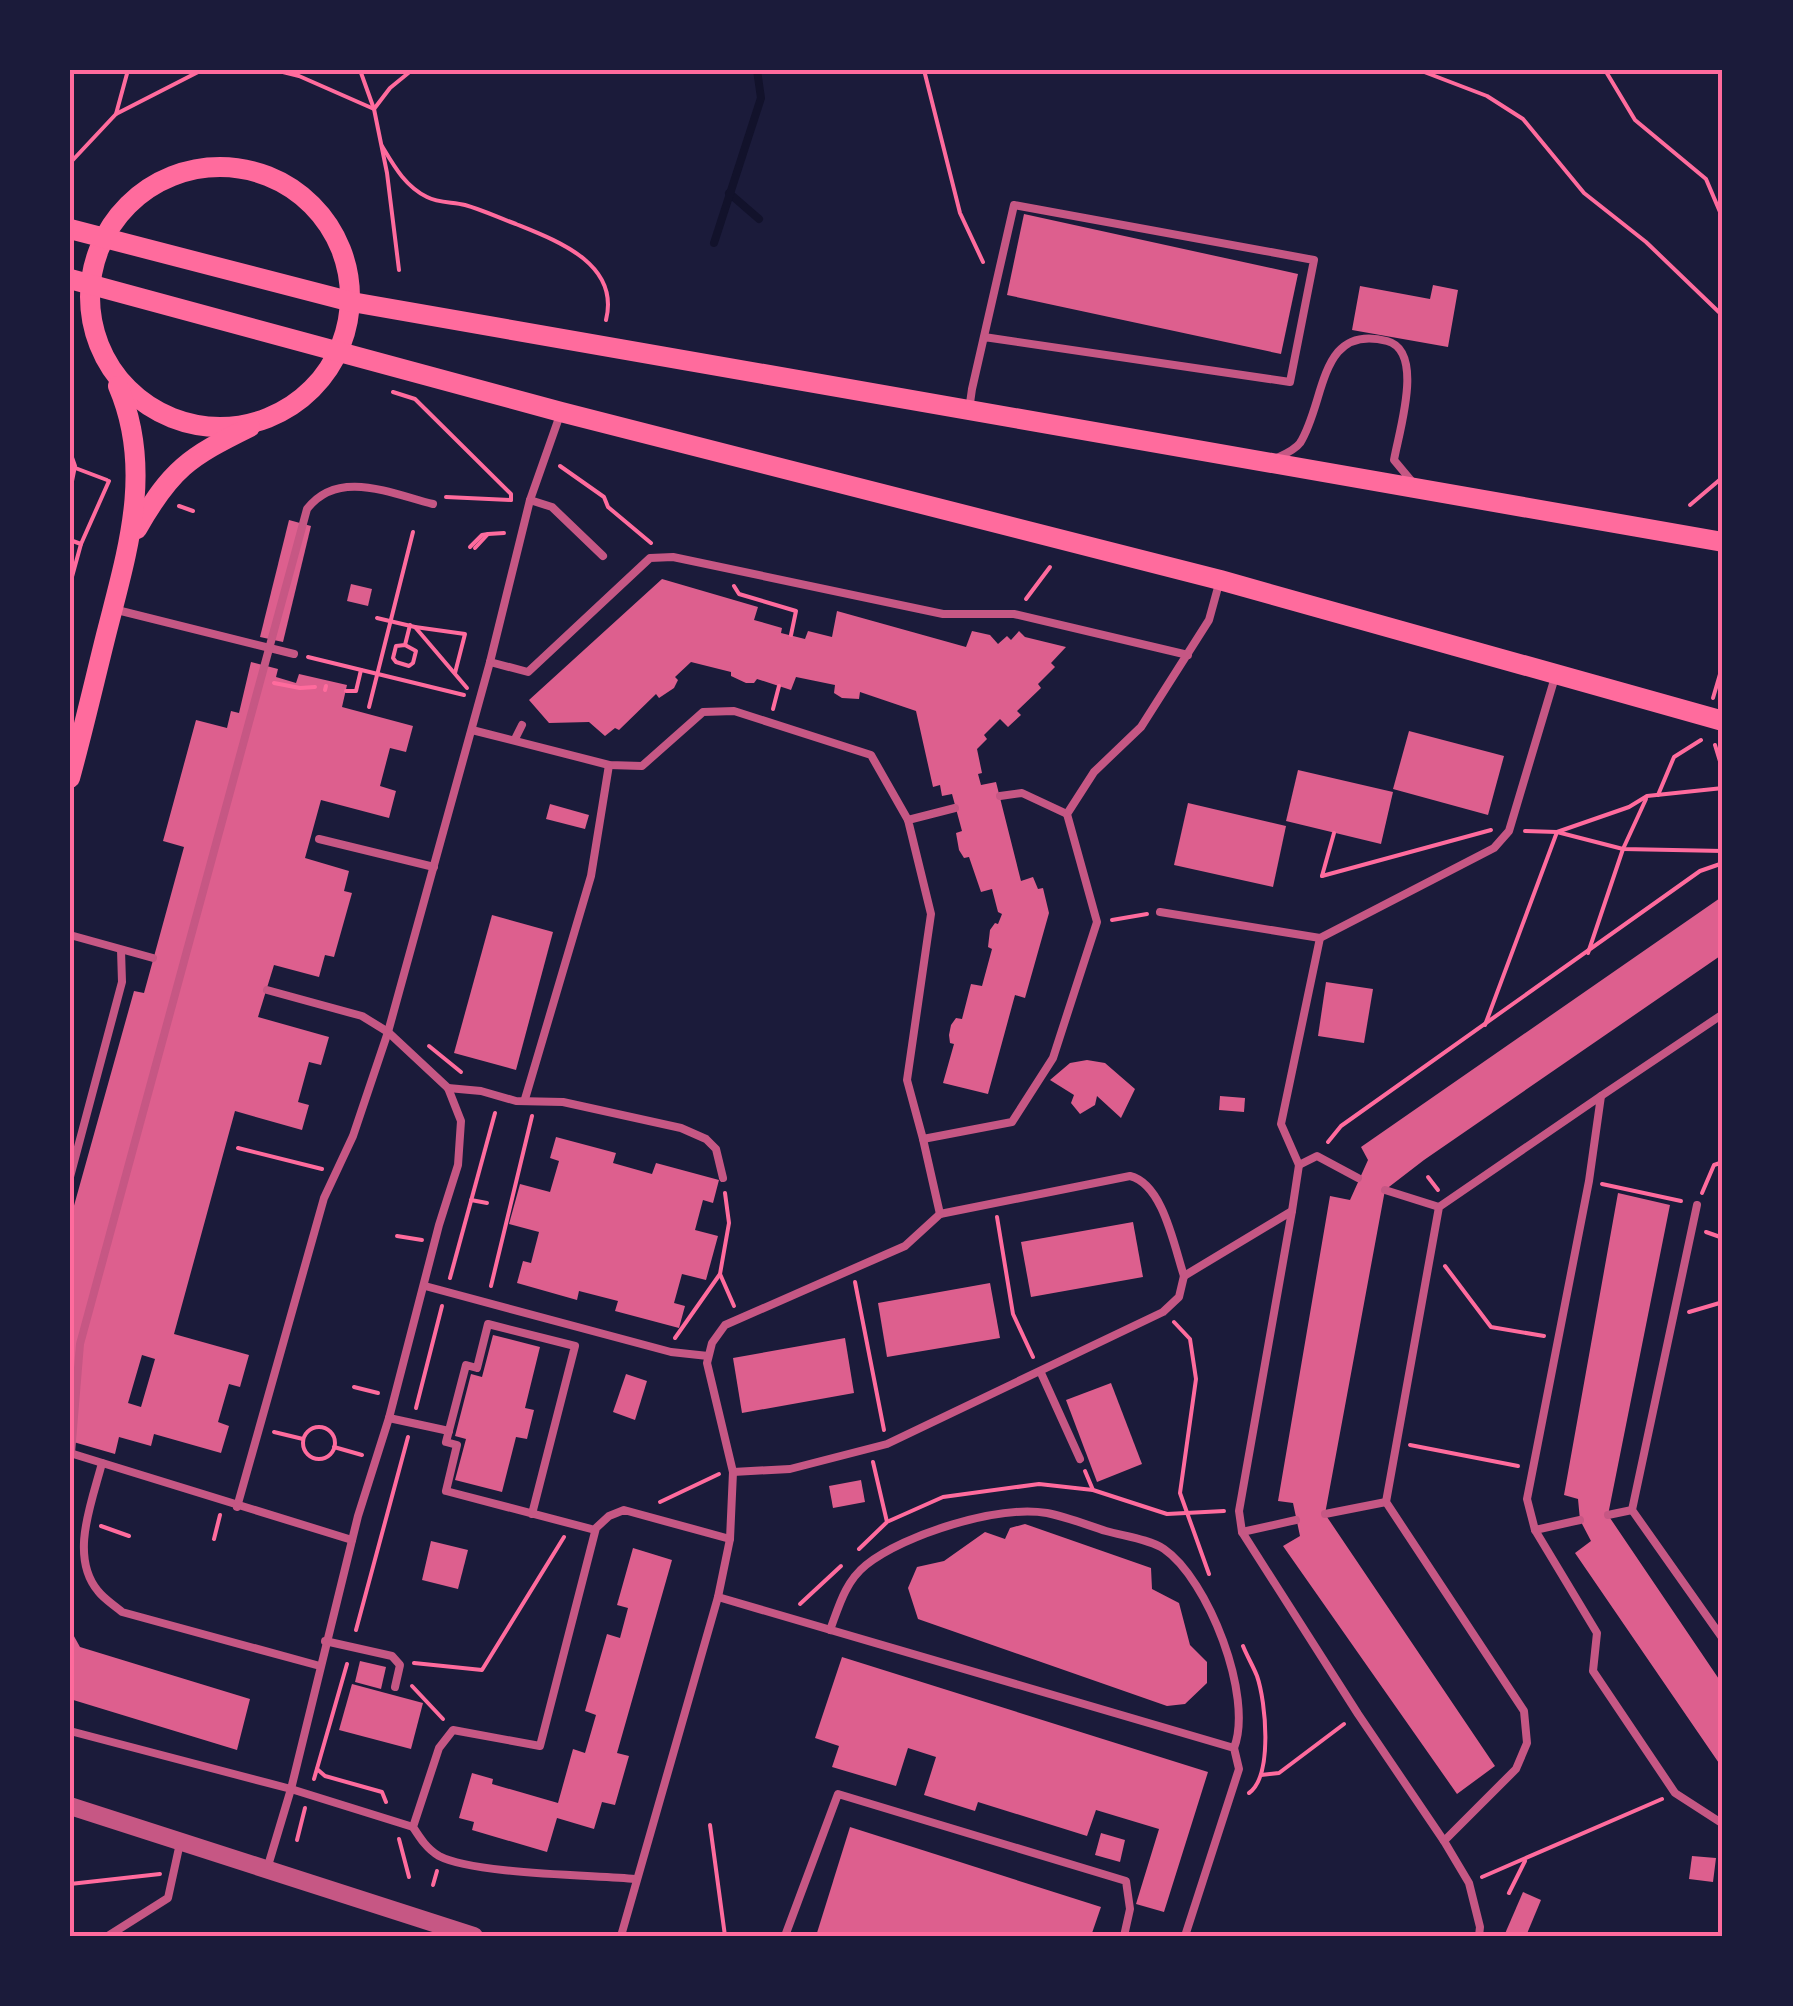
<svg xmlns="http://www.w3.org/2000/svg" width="1793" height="2006" font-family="Commissioner,sans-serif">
  <rect width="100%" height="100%" fill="#1b1b3a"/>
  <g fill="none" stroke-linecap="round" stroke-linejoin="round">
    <g stroke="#12122b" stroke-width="8">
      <polyline points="729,193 759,219"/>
      <polyline points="714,243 761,98 757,70"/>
    </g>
  </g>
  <g fill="#dd5f8e" fill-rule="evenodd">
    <polygon points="1024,214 1298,274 1281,354 1007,295"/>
    <polygon points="1433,285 1458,290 1448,347 1352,330 1360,286 1430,299"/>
    <polygon points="289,520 311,526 283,642 260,637"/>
    <polygon points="662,579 758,607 754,620 782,628 781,633 805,639 808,631 832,637 837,611 966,647 972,631 990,635 998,644 1007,636 1011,640 1019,631 1025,637 1066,647 1051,663 1055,667 1038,684 1041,688 1017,711 1021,715 1008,727 1000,719 984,735 987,739 977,749 982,773 978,774 981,785 996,782 1021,881 1033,877 1038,889 1043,888 1049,913 1025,998 1015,995 988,1094 943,1083 954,1044 950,1043 949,1035 951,1025 956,1018 962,1019 971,984 982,986 992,949 988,947 990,930 995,923 998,924 1002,914 998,912 992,889 981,892 969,857 964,858 959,850 956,833 962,831 952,794 942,796 940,785 933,787 916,711 860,692 859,699 842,698 834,693 835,685 796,677 791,690 757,679 754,683 746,683 731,676 731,672 691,662 675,677 678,680 674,688 659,698 656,694 619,730 615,728 605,736 589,722 549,723 529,700"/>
    <polygon points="351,584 372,589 368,606 347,601"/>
    <path d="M251 662 278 669 276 677 296 683 299 674 347 685 342 707 413 726 406 752 390 748 380 786 396 791 389 818 321 800 305 858 349 871 344 891 352 893 334 957 325 955 319 977 274 965 258 1017 329 1037 321 1065 309 1062 298 1102 309 1105 302 1130 235 1111 174 1334 249 1355 240 1387 229 1384 218 1422 229 1426 221 1453 154 1434 151 1446 119 1437 115 1454 70 1441V1220L134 991 144 993 184 847 163 841 196 720 227 728 231 711 239 713ZM142 1355 155 1359 141 1407 128 1403Z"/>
    <polygon points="1409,731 1504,756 1488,815 1393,789"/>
    <polygon points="1298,770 1393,792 1381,844 1286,821"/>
    <polygon points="1188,803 1286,826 1273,887 1174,865"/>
    <polygon points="550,804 589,815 585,829 546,819"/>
    <polygon points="1723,896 1723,954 1424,1160 1385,1190 1325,1514 1495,1766 1457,1794 1283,1546 1300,1536 1293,1503 1278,1501 1330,1196 1350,1200 1368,1160 1361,1147"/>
    <polygon points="492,915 553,932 516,1070 454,1053"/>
    <polygon points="1326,982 1373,989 1364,1043 1318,1036"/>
    <polygon points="1087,1060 1105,1063 1135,1089 1121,1118 1097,1096 1095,1105 1080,1114 1071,1103 1074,1095 1050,1080 1070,1063"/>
    <polygon points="1220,1096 1245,1098 1244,1112 1219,1110"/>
    <polygon points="556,1137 616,1153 613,1163 652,1174 656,1163 719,1180 713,1203 703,1200 695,1230 718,1236 706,1280 682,1274 674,1303 685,1306 679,1328 615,1311 618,1301 579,1291 577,1300 517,1283 523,1261 531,1263 539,1232 509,1224 520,1184 550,1192 559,1161 550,1158"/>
    <polygon points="1618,1193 1670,1205 1608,1515 1723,1685 1723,1769 1575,1553 1591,1541 1580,1520 1578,1499 1564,1495"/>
    <polygon points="1133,1222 1143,1277 1031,1297 1021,1242"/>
    <polygon points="990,1283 1000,1338 887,1357 878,1303"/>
    <polygon points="493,1335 540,1347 525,1408 534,1410 527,1439 516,1437 502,1492 455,1480 466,1439 455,1436 471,1374 482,1377"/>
    <polygon points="845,1338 854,1393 742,1413 733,1358"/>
    <polygon points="626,1374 647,1381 635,1420 613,1412"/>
    <polygon points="1111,1383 1142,1464 1097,1482 1066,1400"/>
    <polygon points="861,1480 865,1502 833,1508 829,1486"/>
    <polygon points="1025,1524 1151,1568 1152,1589 1179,1603 1190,1645 1207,1662 1207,1683 1185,1704 1167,1706 918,1619 908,1588 917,1567 944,1561 985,1532 1005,1539 1010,1528"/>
    <polygon points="431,1541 468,1550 458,1589 422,1580"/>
    <polygon points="633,1548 672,1560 617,1753 629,1756 615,1805 602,1802 594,1829 557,1818 547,1852 472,1830 474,1822 459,1818 472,1773 493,1779 492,1784 558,1803 573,1749 585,1753 596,1715 585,1711 607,1634 620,1638 628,1608 617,1605"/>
    <polygon points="70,1629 80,1647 250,1699 237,1750 70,1699"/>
    <polygon points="842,1657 1208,1772 1164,1912 1136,1904 1159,1829 1096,1810 1087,1836 978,1802 975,1811 924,1795 936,1757 908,1748 896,1786 832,1767 839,1746 815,1738"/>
    <polygon points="360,1661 386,1667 381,1689 355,1682"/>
    <polygon points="352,1684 423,1703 411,1749 339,1730"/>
    <polygon points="850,1827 1101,1907 1091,1936 816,1936"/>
    <polygon points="1101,1833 1125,1840 1120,1862 1095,1855"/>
    <polygon points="1692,1856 1716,1858 1713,1882 1689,1879"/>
    <polygon points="1523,1892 1541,1900 1526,1936 1504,1936"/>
  </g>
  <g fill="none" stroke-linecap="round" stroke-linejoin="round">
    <g stroke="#ff6b9d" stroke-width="4">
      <polyline points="275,70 299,76 374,109 390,88 412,70"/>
      <polyline points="360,70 374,109 387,173 399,270"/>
      <polyline points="924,70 960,213 983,262"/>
      <polyline points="1419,70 1487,96 1523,119 1584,193 1646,242 1723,316"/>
      <polyline points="1605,70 1635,120 1706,179 1723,219"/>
      <polyline points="116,114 202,70"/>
      <path d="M382 146C394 166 405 186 427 197 438 203 453 202 465 205 483 210 499 218 516 224 558 241 620 264 606 320"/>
      <polyline points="70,163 116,114 128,70"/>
      <polyline points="393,392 415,399 511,494 511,500"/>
      <polyline points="70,452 75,466 70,491"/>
      <polyline points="70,466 107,480"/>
      <polyline points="560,466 604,497 608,507 651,543"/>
      <polyline points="446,497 511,500"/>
      <polyline points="1690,505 1723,477"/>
      <polyline points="179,506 193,511"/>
      <polyline points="70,540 81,544"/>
      <polyline points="470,547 482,535 488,534"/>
      <polyline points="475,548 488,534 504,533"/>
      <polyline points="70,584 81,544 109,481"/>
      <polyline points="734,586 739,594 796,611 791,635"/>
      <polyline points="1026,599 1050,567"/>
      <polyline points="377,618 415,627 467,688"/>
      <polyline points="415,627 465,634 455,673"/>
      <polyline points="405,645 416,651 413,663 409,666 396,662 393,658 396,646 405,645 410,625"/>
      <polyline points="308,657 464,695"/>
      <polyline points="274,683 300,688 315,687"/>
      <polyline points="325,690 326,686"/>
      <polyline points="346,691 356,691 361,670"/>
      <polyline points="1713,698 1723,664"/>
      <polyline points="369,707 413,532"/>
      <polyline points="773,709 779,686"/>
      <polyline points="1715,745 1723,771"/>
      <polyline points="1658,795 1674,757 1701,740"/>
      <polyline points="1525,831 1557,832 1623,849 1723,851"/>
      <polyline points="1322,876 1491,830"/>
      <polyline points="1322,876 1334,833"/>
      <polyline points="1112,920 1147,914"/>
      <polyline points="1588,953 1623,849 1646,799"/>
      <polyline points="1485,1025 1557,832 1629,807 1647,796 1723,788"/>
      <polyline points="429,1046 461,1072"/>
      <polyline points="1328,1142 1341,1126 1700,871 1723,863"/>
      <polyline points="238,1148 322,1169"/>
      <polyline points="1428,1177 1438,1190"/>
      <polyline points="1602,1184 1681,1201"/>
      <polyline points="1702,1193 1714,1165 1723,1162"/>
      <polyline points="471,1200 487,1203"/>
      <polyline points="997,1217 1013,1314 1033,1357"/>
      <polyline points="1706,1232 1723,1238"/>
      <polyline points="397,1236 422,1240"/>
      <polyline points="1445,1266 1491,1327 1544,1336"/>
      <polyline points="720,1274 734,1306"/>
      <polyline points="450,1278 495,1113"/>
      <polyline points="855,1282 884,1430"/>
      <polyline points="491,1286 532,1116"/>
      <polyline points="1689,1312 1723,1302"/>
      <polyline points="1174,1322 1190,1339 1196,1379 1180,1493 1209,1574"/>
      <polyline points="675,1338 720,1274 729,1223 725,1193"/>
      <polyline points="354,1387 378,1393"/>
      <polyline points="416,1408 442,1306"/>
      <circle cx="319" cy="1443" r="16"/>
      <polyline points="274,1432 303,1439"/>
      <polyline points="1410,1445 1518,1466"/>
      <polyline points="334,1447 362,1455"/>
      <polyline points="1085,1471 1093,1490 1167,1514 1224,1511"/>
      <polyline points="660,1502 719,1474"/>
      <polyline points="889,1521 943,1497 1039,1484 1093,1490"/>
      <polyline points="101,1526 129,1536"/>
      <polyline points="214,1539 220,1515"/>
      <polyline points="859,1549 887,1522 873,1462"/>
      <polyline points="800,1604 841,1566"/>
      <polyline points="356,1630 408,1437"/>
      <path d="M1243 1646C1247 1656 1253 1666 1257 1676 1266 1702 1273 1776 1249 1793"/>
      <polyline points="414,1663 482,1670 564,1537"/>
      <polyline points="412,1686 443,1719"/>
      <polyline points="317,1769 325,1776 382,1792 386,1802"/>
      <polyline points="1261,1775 1279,1773 1344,1724"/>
      <polyline points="314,1779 347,1664"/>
      <polyline points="710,1825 725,1936"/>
      <polyline points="399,1839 409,1877"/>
      <polyline points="297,1840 305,1808"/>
      <polyline points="1482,1877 1662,1799"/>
      <polyline points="70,1884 160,1874"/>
      <polyline points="433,1885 437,1871"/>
      <polyline points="1509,1893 1525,1861"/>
    </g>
    <g stroke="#c65784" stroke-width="8">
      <polyline points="969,410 972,389 1014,205 1314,260 1290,382 984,337"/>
      <path d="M1275 459C1283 455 1295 450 1300 443 1326 402 1318 323 1387 341 1425 351 1399 431 1394 460L1414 484"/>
      <polyline points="530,500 552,507 603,556"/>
      <polyline points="117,610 294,654"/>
      <polyline points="490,662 528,672 650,558 673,557 943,614 1014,614 1188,655"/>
      <polyline points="472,730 609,765 642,766 703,712 734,711 871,755 908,820"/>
      <polyline points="515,739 522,725"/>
      <polyline points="1000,796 1022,793 1067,814"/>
      <polyline points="319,839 434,867"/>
      <polyline points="1160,912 1320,938"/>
      <polyline points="70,935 153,958"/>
      <polyline points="267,990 362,1016 388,1032 448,1088 461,1121 458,1165 439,1225 389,1418 358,1516 291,1789 267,1869"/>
      <polyline points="448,1088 481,1091 516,1101 563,1102 681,1128 706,1139 716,1149 723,1178"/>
      <polyline points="1601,1096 1723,1014"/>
      <polyline points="525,1099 591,876 609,765"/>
      <polyline points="923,1139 907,1080 931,914 908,820 955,808"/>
      <polyline points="1299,1165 1317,1156 1358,1178"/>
      <polyline points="70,1177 122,982 121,950"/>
      <polyline points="1385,1190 1439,1207"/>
      <polyline points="1697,1205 1632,1510 1723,1639"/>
      <polyline points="1292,1211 1239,1511 1242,1532 1358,1714 1444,1841 1469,1883 1480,1927 1479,1936"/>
      <polyline points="940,1214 923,1139 1012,1122 1053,1058 1097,922 1067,814 1094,772 1141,727 1209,620 1220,580"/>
      <polyline points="425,1286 671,1352 708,1356"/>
      <polyline points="1041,1373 1080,1459"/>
      <polyline points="389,1418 449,1431"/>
      <polyline points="70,1453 352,1540"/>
      <path d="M71 1453 80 1344 307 509C338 468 392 494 433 504"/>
      <path d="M102 1463C92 1502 69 1556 98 1591 104 1599 114 1605 122 1612L320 1666"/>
      <polyline points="733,1472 790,1469 887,1444 1163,1312 1179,1297 1184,1276 1292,1211 1299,1165 1281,1124 1320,938 1494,848 1509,831 1555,677"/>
      <polyline points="237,1507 324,1198 353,1136 388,1032 490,662 530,500 561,412"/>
      <polyline points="532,1514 575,1346 488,1324 477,1368 466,1365 446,1442 457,1445 446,1491 595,1530"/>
      <polyline points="1325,1514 1386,1502"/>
      <polyline points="1608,1515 1632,1510"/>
      <polyline points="1535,1530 1580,1520"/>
      <polyline points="1242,1532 1296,1520"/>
      <polyline points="718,1597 1234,1748 1239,1769 1185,1936"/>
      <path d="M830 1630C839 1606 845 1582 866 1565 905 1534 998 1505 1047 1513 1067 1517 1087 1525 1106 1531 1123 1536 1149 1539 1164 1549 1208 1579 1254 1697 1234 1748"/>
      <polyline points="325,1641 392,1656 400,1665 395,1687"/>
      <polyline points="70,1731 291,1789 413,1827"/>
      <polyline points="1444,1841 1516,1769 1527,1743 1524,1711 1386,1502 1439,1207 1601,1096 1589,1181 1527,1499 1535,1530 1597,1633 1593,1671 1675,1793 1723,1824"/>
      <path d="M635 1879C592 1875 473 1874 439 1856 427 1849 420 1838 413 1827L439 1748 453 1730 540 1746 596 1528 609 1516 624 1510 730 1539"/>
      <polyline points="108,1936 168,1898 180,1843"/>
      <path d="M621 1936 718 1597 730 1539 733 1472 707 1363 712 1343 725 1325 905 1246 940 1214 1130 1176C1163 1184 1174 1246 1184 1276"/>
      <polyline points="785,1936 838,1794 1126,1881 1130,1909 1124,1936"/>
    </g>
    <polyline stroke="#c65784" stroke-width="18" points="70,1806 474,1936"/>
    <g stroke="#ff6b9d" stroke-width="20">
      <circle cx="220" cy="297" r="130"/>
      <polyline points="70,229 352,302 1723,542"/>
      <polyline points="70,279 561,412 1220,580 1723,721"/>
      <path d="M137 529C171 469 189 457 250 427"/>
      <path d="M70 778C83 731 94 683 106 635 127 552 154 470 118 386"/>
    </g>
  </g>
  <rect width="1793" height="2006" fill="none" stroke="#1b1b3a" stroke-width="145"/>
  <rect x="72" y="72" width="1648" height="1862" fill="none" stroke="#ff6b9d" stroke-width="4"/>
</svg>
